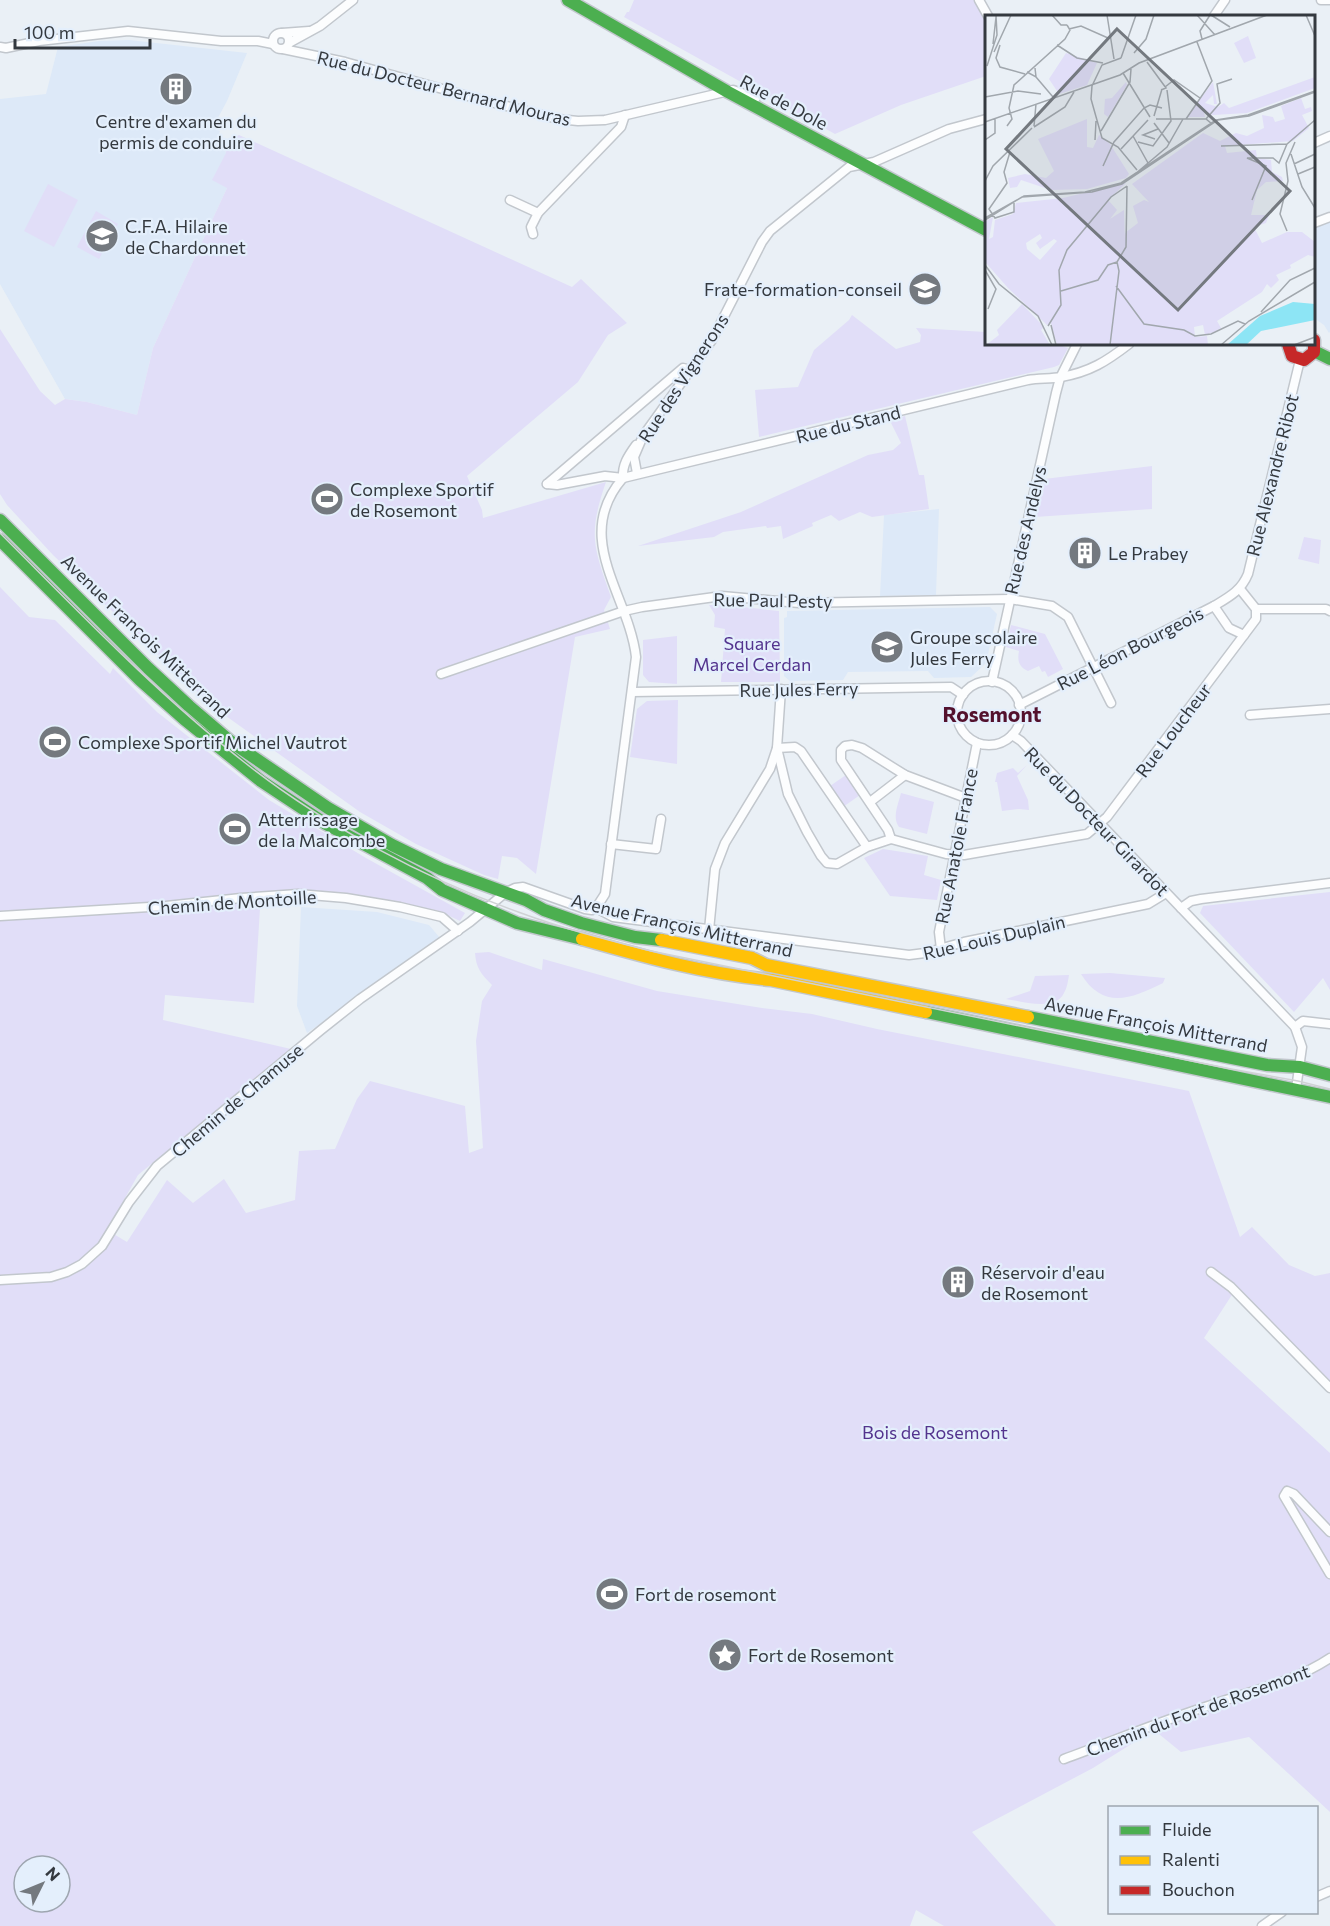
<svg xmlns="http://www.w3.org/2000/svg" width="1330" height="1926" font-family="Commissioner,sans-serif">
  <rect width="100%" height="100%" fill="#eaf0f6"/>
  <g fill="#dde9f8">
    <polygon points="129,40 247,53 227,101 213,127 220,131 219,134 226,153 227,188 153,348 137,415 87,402 65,399 0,284 0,99 46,94 58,47 99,41"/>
    <polygon points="1330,221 1330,332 1329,333 1324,325 1314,318 1314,228"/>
    <polygon points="939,509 936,595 880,596 884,515"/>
    <polygon points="990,607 997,614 986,663 971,677 934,678 928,671 848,672 843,680 790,681 784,676 784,618 787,617 787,611"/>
    <polygon points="301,907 377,912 429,925 440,938 307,1033 297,1006"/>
  </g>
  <g fill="#e1def8" fill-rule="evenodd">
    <polygon points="634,0 975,0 986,19 986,76 901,105 835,134 624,17 627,12 629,12"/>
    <path d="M239 135 572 287 581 279 627 323 608 335 578 382 467 476 482 510 483 518 606 482C588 534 593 546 611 597L604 610 610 629 575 637 536 874 517 858 502 856 498 879 484 875 416 844 360 812 212 706 53 555 7 505 0 494V329L40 391 55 405 65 399 87 402 137 415 153 348 227 188 212 180 226 153 223 144Z"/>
    <polygon points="48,184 78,200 54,247 24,231"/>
    <polygon points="96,211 118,224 99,259 77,247"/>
    <polygon points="852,315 896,349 920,342 921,335 916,328 986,332 986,344 1056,344 1068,348 1059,365 1054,367 759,437 755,390 798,387 814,350 849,320"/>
    <polygon points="905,416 919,475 924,475 929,509 872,517 860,512 839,521 831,515 812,523 813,526 783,539 781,526 767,528 766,526 723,532 714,537 638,546 741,512 868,455 893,450 901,443 890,421"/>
    <polygon points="1152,466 1152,509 1035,517 1044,479"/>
    <polygon points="1304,537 1321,540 1319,564 1298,559"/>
    <path d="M0 587 29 617 55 620 110 674 113 668 157 712 269 800 366 858 465 913 460 921 439 911 345 895 261 893 254 1003 165 995 163 1020 291 1049 138 1175 107 1230 127 1242 167 1180 193 1203 224 1179 246 1213 295 1200 299 1151 335 1149 357 1099 370 1081 465 1106 469 1153 483 1148 476 1041 482 1001 492 985C481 974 476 968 475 953L489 952 542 970 543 959 657 991 762 1008 812 1014 877 1029 1189 1091 1240 1237 1252 1227 1289 1265 1315 1276 1330 1273V1385L1237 1287 1204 1338 1330 1453V1812L1249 1737 1181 1752 1154 1730 1093 1768 972 1832 1056 1926H944L916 1910 910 1926H0ZM24 1866H60V1902H24Z"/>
    <polygon points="709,605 724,605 779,611 780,682 721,682 725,629 714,627 715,615"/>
    <path d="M1011 625 1045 634 1063 669 1048 677 1045 671 1042 672 1039 666 1028 671C1019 667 1017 661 1019 651L1006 647Z"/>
    <polygon points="677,636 677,684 649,682 643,675 643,640"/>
    <polygon points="678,700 677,764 630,757 637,709 647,701"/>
    <polygon points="1027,765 1017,776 1028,800 1029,810 1019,809 1002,811 997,782 995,782 997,773 1013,768 1018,773"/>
    <polygon points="846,775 860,795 843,807 830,786"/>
    <path d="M901 793 934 802 927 834 899 827C892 817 898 805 901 793Z"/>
    <polygon points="883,849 928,856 924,875 941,880 937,900 890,896 864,858"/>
    <polygon points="1330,892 1330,990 1323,978 1294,1012 1200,913 1203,906"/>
    <path d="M1110 973 1165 978 1163 983C1131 999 1103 1010 1081 974Z"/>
    <path d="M1069 975C1068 981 1067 988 1064 993 1055 1012 1022 1001 1006 999L1030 991 1035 976Z"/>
  </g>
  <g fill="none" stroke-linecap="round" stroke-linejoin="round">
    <g stroke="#c2c7cd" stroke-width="11">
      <g id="street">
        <polyline points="979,0 988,16"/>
        <polyline points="1321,0 1330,0"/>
        <polyline points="1214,16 1225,0"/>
        <circle cx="281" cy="41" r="8"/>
        <polyline points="282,33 309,31"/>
        <polyline points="289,43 320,26 353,0"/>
        <polyline points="0,47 6,48 39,41 128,31 221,41 258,41 273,44"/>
        <polyline points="283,49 345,62 475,98 558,119 578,121 605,120 733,90 756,98"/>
        <polyline points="1314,143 1330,136"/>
        <polyline points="510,200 538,213"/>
        <polyline points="1314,223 1330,217"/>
        <polyline points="533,234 531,227 538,213 621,127 625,115"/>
        <polyline points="637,473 634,457 643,436 712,340 762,242 770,231 849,167 874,162 949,129 986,119"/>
        <polyline points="547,484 683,368 691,370"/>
        <path d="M547 484 557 485 605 476 623 478C622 465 628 456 636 445"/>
        <polyline points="1214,606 1229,628 1244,635 1256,619 1256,609 1240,589"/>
        <polyline points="1256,609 1326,609 1330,611"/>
        <polyline points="441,674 624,611 642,607 722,596 799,603 1010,599 1052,606 1068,617 1111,703"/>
        <circle cx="989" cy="713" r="32"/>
        <polyline points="992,682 1056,393 1060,378 1077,344"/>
        <polyline points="632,692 951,687 963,695"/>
        <path d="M1019 705 1214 606C1229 597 1241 591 1248 574L1300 360"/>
        <polyline points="1250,715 1330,709"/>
        <polyline points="1012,735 1021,741 1295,1027 1302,1047 1296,1089"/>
        <polyline points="870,802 905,775"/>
        <polyline points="891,839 888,830 841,760 841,750 845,746 852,745 862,748 905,775 966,798"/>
        <polyline points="611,844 656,849 661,819"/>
        <polyline points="867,847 801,751 795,747 777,748 788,794 807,832 821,856 827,863 837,864 867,847 891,839 946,854 964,855 1087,834 1107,817 1244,635"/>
        <path d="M596 908 605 894 636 657C629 595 571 538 623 478L1028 380C1039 378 1051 379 1061 377 1090 372 1107 361 1129 344"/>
        <polyline points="1181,908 1191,901 1201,899 1330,883"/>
        <polyline points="0,916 166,906 241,898 298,894 346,898 400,907 442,917 458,931"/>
        <polyline points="709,930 715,869 725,843 770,769 777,748 781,689"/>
        <polyline points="941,949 939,932 977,743"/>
        <polyline points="1295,1027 1303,1021 1330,1024"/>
        <polyline points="1211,1272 1231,1287 1330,1388"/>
        <polyline points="0,1280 51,1277 67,1272 82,1264 102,1246 129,1202 157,1166 321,1030 360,999 470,922 505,893 515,888 523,887 585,909 592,910 596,908 613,917 909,955 925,953 964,942 1148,904 1166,893"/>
        <polyline points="1330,1532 1294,1494 1287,1491 1284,1496 1330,1574"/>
        <path d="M1064 1759C1113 1741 1161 1721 1211 1705 1251 1691 1294 1682 1330 1658"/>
        <polyline points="1316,1897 1330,1891"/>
        <polyline points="1262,1926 1282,1912"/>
      </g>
    </g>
    <g stroke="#c2c7cd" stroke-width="15">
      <g id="fast">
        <polyline points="568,0 728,92 986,230"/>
        <polyline points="1314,351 1330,359"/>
        <polyline points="0,520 148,668 189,706 230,741 328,808 392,845 441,869 526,900 544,910 581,923 635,937 661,940"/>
        <polyline points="0,540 140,680 184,719 261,781 326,824 427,878 442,890 517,923 582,939"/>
        <polyline points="926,1012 1330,1097"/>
        <polyline points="1028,1017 1267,1065 1300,1067 1330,1075"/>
      </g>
    </g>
    <g stroke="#c2c7cd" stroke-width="15">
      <g id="slow">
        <path d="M582 939C645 957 706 974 771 980L926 1012"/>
        <polyline points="661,940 752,958 766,965 1028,1017"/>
      </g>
    </g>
    <g stroke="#c2c7cd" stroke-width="15">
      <polyline id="jam" points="1288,344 1292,356 1304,360 1314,352 1314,340"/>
    </g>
    <use href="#street" stroke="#fcfdfe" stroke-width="8"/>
    <use href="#fast" stroke="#4caf50" stroke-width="12"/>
    <use href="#slow" stroke="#ffc107" stroke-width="12"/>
    <use href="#jam" stroke="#c62828" stroke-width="12"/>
    <path stroke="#d0d2d5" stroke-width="1.5" d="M0 533C79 612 156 693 244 762 322 824 427 880 521 913 564 929 608 940 651 951L1231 1069 1298 1081 1330 1089"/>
  </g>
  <defs>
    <g id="building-disc" transform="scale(1.725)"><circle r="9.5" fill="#74797f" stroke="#e4effc"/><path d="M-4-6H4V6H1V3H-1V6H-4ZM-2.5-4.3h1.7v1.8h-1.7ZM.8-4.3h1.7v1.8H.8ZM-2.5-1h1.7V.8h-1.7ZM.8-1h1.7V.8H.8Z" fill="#fff"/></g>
    <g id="university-disc" transform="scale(1.725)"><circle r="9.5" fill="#74797f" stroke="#e4effc"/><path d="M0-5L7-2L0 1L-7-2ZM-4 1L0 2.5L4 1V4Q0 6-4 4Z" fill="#fff"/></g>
    <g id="stadium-disc" transform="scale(1.725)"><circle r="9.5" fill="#74797f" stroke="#e4effc"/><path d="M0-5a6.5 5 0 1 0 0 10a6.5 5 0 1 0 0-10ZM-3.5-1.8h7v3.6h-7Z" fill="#fff"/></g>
    <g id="school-disc" transform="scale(1.725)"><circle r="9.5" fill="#74797f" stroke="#e4effc"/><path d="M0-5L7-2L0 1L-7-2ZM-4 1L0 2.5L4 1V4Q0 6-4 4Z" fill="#fff"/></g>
    <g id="sight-disc" transform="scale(1.725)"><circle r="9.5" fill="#74797f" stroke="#e4effc"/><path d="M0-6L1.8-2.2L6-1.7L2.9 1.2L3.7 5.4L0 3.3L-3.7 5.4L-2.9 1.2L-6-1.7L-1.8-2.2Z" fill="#fff"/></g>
  </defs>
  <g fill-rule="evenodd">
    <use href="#building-disc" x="176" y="89"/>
    <use href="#university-disc" x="102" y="236"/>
    <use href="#university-disc" x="925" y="289"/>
    <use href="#stadium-disc" x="327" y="499"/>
    <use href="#building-disc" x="1085" y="553"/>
    <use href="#school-disc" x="887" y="647"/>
    <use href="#stadium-disc" x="55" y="742"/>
    <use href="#stadium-disc" x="235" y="829"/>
    <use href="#building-disc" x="958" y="1282"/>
    <use href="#stadium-disc" x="612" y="1594"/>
    <use href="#sight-disc" x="725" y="1655"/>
  </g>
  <g text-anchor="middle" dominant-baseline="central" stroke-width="4.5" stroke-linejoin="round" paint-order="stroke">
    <g font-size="18" fill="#34393f" stroke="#e4effc">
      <text transform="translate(444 88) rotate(14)">Rue du Docteur Bernard Mouras</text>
      <text transform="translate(784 102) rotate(28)">Rue de Dole</text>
      <text transform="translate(683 378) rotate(-57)">Rue des Vignerons</text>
      <text transform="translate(848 424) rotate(-14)">Rue du Stand</text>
      <text transform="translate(1272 475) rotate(-76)">Rue Alexandre Ribot</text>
      <text transform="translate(1025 530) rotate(-77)">Rue des Andelys</text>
      <text transform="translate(773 600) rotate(1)">Rue Paul Pesty</text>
      <text transform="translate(146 636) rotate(44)">Avenue François Mitterrand</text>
      <text transform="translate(1130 648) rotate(-27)">Rue Léon Bourgeois</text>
      <text transform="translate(799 689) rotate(-1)">Rue Jules Ferry</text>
      <text transform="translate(1173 730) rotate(-53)">Rue Loucheur</text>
      <text transform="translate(1097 821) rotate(46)">Rue du Docteur Girardot</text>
      <text transform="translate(956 846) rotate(-79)">Rue Anatole France</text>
      <text transform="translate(232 902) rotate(-4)">Chemin de Montoille</text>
      <text transform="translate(682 925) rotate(13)">Avenue François Mitterrand</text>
      <text transform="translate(994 937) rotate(-13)">Rue Louis Duplain</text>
      <text transform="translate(1156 1024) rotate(11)">Avenue François Mitterrand</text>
      <text transform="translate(237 1100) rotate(-40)">Chemin de Chamuse</text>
      <text transform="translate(1198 1710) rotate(-20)">Chemin du Fort de Rosemont</text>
    </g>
    <g font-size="18" fill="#34393f" stroke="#e4effc" text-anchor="start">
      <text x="176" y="121" text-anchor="middle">Centre d'examen du<tspan x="176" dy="21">permis de conduire</tspan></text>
      <text x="125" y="226">C.F.A. Hilaire<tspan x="125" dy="21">de Chardonnet</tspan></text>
      <text x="902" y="289" text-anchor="end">Frate-formation-conseil</text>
      <text x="350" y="489">Complexe Sportif<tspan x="350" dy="21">de Rosemont</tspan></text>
      <text x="1108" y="553">Le Prabey</text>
      <text x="910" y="637">Groupe scolaire<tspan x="910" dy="21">Jules Ferry</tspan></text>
      <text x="78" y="742">Complexe Sportif Michel Vautrot</text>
      <text x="258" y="819">Atterrissage<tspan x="258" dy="21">de la Malcombe</tspan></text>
      <text x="981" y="1272">Réservoir d'eau<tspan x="981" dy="21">de Rosemont</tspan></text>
      <text x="635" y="1594">Fort de rosemont</text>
      <text x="748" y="1655">Fort de Rosemont</text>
    </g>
    <g font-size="18" fill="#53348e" stroke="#e4effc">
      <text x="752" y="643">Square<tspan x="752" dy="21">Marcel Cerdan</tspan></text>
      <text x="935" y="1432">Bois de Rosemont</text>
    </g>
    <g font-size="21" font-weight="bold" fill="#53112d" stroke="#e4effc">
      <text x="992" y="713">Rosemont</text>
    </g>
  </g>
  <g transform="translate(985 15)">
    <rect width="330" height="330" fill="#eaf0f6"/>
    <path d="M263 21 271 43 259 48 249 28ZM81 38 112 48 102 70 74 79 64 64ZM330 62V73L262 98 228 100 219 97 220 102H202L228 67 232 89H229L228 80 220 88 233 92 239 88 244 93ZM141 67 142 70 123 102 119 99 120 84 127 83ZM316 83 320 94 326 92 327 96 317 100 324 113 308 126 240 131 242 138 271 135 272 143 286 145 287 157 297 162 298 166 281 167 272 175 266 200H284L281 208 269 212 277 228 302 217H317L330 227V242L323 240 305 250 306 253 291 260 294 265 286 273 282 269 277 277 232 306 236 313 229 317 220 320 218 310 209 312 210 322 222 321 223 330H72L66 308 62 310 23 273 1 248V206L8 202 4 224 8 222 10 205 28 199 31 188 78 183 141 168 123 185 132 195 125 204 139 195 140 227V218L153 208 148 191 159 185 164 187 147 169 218 118 235 126 251 118 262 121 279 113 277 100 288 102 290 107 300 104 296 91ZM55 219 57 223 51 228 55 234 69 224 72 226 55 245 42 234 41 228ZM102 104V132L108 133 114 120 125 129 144 159 141 163 102 174 66 175 36 165 32 172 25 173 23 163 40 159 61 163 69 156 53 124ZM37 289 59 312 56 315 65 330H1L14 320 12 315Z" fill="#e1def8" fill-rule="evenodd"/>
    <path d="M308 287 330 289V305L276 316 261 330H242L275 301Z" fill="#8de5f5"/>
    <path fill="none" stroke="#a1a7ad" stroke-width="1.5" d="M67 0 76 10H82M122 0 129 44M212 0 230 20M226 0 245 12M321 0 330 21M84 14 96 11 123 23M217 24 215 16 225 0M8 29 11 2M15 30 11 43 15 52 40 59M72 30 92 43 118 48M9 37 26 0M149 38 161 24 169 0M136 43 117 50 107 71 106 84 117 123 133 132 152 155M136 43 151 0M162 47 181 73 176 75M2 51 12 20 11 0M42 57 51 62 50 53M138 58 165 102M51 62 68 82M180 72 189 65 215 83M0 82 33 76 56 79M169 101 177 74M171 104H221L227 109M201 104 227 66 212 27M221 104 235 88 232 69 247 64M0 107 135 60 154 48 282 0M169 108 184 128M22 111 27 104 24 93 29 70 80 24 85 15 82 10M49 111 51 89M49 112 80 92 89 77M116 116 145 67 146 54M148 121 163 148M170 124 158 120 173 114M0 125 10 118V103M110 125 111 106M153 127 168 131 186 106 182 75M236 131 302 129 330 105M136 134 163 105M25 137 19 157 22 168 4 194 10 203 29 197V188M306 139 317 172 330 193M309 149 330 139M118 151 129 127 159 93 165 90 177 93M313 159 330 152M143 165 182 132 198 104M0 166 8 151 47 113M267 185 281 151 262 143H288L294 148 302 129M0 203 39 181 100 177 136 168 231 105 263 100 330 76M0 205 37 182 107 177 137 169 233 105 264 101 330 77M302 216 295 199 303 166 301 148 310 127M132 247 141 232 142 171M0 250 14 269 53 301 67 330M0 255 11 274 3 294M131 271 159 309 199 315 210 321 226 319 253 306 260 309M76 276 113 265 123 250 132 247M276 297 305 265 330 253M66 310 71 330M63 311 76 290 74 255 82 235 126 182 142 171M125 330 134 256 132 247M236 330 264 306 330 267M309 330 330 322"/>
    <path fill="#74797f" fill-opacity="0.15" stroke="#74797f" stroke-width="3" d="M132 14 305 176 193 295 21 134Z"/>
    <rect width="330" height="330" fill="none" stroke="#34393f" stroke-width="3"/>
  </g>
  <rect x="1108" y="1806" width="210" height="108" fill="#e4effc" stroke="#9ea6b0" stroke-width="1.5"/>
  <rect x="1120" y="1826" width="30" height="9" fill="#4caf50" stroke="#9ea6b0" stroke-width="1.5"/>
  <text x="1162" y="1836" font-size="18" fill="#34393f">Fluide</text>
  <rect x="1120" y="1856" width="30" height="9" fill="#ffc107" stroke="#9ea6b0" stroke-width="1.5"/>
  <text x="1162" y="1866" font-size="18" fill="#34393f">Ralenti</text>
  <rect x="1120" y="1886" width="30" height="9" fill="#c62828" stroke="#9ea6b0" stroke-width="1.5"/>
  <text x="1162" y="1896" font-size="18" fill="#34393f">Bouchon</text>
  <g transform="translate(42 1884) rotate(47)"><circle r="28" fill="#e4effc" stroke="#9ea6b0" stroke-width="1.5"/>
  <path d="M0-4.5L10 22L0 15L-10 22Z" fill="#74797f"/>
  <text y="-9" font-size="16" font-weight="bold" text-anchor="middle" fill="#34393f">N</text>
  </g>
  <path d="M15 39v9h135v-9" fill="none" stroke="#34393f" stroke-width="3"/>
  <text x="24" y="39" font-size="18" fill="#34393f" stroke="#e4effc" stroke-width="4.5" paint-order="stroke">100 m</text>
</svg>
